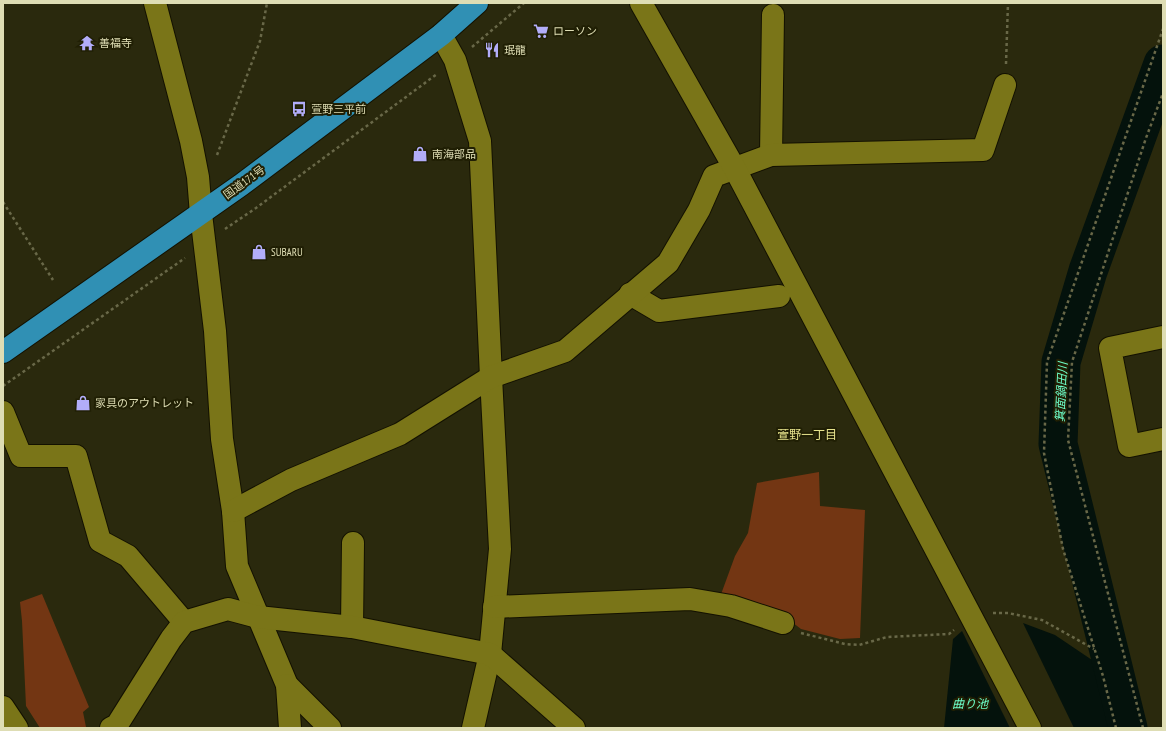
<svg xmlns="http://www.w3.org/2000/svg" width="1166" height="731" font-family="'PT Sans Narrow','Noto Sans JP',sans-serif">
  <rect width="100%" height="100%" fill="#2a290d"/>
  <g fill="#733613">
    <polygon points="819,472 820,506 865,510 860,638 840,639 801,629 784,616 720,597 735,556 748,533 757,483"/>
    <polygon points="42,594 89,707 83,712 86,727 84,728 40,728 26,706 22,621 20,602"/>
  </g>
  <g fill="#04120c">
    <polygon points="1023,623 1055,635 1095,662 1112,728 1074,728"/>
    <polygon points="962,631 1010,728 944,728 953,639"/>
  </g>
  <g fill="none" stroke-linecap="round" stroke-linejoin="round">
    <polyline stroke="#04120c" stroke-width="39" points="1128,728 1058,444 1061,362 1088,271 1163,64"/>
    <g stroke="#131100" stroke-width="24">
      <g id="street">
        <polyline points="155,3 191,141 198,177 201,214 215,331 222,439 233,511 237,566 287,685 290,728"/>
        <polyline points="441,35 455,60 480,141 491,377 500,549 490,654 473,728"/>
        <polyline points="771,155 773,15"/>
        <polyline points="630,294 659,311 779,296"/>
        <polyline points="1163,337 1110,348 1129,446 1163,439"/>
        <polyline points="3,412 21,456 76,456 100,541 128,556 184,622"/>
        <polyline points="233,511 291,480 400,434 491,377 565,351 668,263 699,210 714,176 771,155 983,150 1005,85"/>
        <polyline points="494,607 690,599 731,606 783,623"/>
        <polyline points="352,627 353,543"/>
        <polyline points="287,685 330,728"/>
        <polyline points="111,728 117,725 171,639 184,622 228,609 258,617 352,627 490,654 574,728"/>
      </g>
    </g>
    <g stroke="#131100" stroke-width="24">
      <g id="secondary">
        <polyline points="641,3 735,169 1030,728"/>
        <polyline points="3,707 17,728"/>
      </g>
    </g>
    <g stroke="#131100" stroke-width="24">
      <polyline id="highway" points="3,352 241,185 441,35 477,3"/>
    </g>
    <g stroke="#696848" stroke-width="2.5" stroke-dasharray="3 3" stroke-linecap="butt">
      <polyline points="472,47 524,3"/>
      <polyline points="1006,64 1008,3"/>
      <polyline points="217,155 260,41 267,3"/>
      <polyline points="3,202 53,280"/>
      <polyline points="225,229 256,208 437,74"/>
      <polyline points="3,386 185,258"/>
      <polyline points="993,613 1008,613 1042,620 1094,649"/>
      <polyline points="801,633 845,644 859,645 887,637 949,634 954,630"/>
      <polyline points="1116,728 1103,676 1063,549 1044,453 1047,362 1163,29"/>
      <polyline points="1143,728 1068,440 1072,362 1146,138 1163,93"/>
    </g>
    <use href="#street" stroke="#7a7518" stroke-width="22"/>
    <use href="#secondary" stroke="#7a7518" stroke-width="22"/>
    <use href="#highway" stroke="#3090b4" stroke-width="22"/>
  </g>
  <defs>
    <g id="supermarket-bare" transform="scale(1.2)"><path d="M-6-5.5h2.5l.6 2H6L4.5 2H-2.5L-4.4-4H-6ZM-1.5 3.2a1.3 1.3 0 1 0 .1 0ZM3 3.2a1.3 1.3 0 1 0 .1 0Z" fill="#b2adf9" stroke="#201f04" stroke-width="2.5" paint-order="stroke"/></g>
    <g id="temple-bare" transform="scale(1.2)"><path d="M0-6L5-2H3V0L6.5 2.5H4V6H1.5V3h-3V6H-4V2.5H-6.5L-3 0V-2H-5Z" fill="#b2adf9" stroke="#201f04" stroke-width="2.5" paint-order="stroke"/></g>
    <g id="restaurant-bare" transform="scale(1.2)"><path d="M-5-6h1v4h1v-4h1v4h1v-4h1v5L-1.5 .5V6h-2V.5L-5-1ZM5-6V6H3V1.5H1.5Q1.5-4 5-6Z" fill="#b2adf9" stroke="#201f04" stroke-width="2.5" paint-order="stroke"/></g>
    <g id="bus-bare" transform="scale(1.2)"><path d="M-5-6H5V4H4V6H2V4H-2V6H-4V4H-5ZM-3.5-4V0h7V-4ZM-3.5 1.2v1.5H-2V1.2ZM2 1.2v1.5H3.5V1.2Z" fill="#b2adf9" stroke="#201f04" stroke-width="2.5" paint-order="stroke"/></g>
    <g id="shop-bare" transform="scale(1.2)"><path d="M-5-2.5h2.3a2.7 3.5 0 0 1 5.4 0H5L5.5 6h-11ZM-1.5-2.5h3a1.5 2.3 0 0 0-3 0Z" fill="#b2adf9" stroke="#201f04" stroke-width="2.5" paint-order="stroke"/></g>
  </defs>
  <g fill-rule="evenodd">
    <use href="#supermarket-bare" x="541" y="31"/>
    <use href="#temple-bare" x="87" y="43"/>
    <use href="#restaurant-bare" x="492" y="50"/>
    <use href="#bus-bare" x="299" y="109"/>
    <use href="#shop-bare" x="420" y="154"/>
    <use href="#shop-bare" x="259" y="252"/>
    <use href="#shop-bare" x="83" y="403"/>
  </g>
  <g text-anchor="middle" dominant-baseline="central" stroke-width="4" stroke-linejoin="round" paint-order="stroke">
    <g font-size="11" fill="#deddb4" stroke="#201f04" text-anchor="start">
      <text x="553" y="31">ローソン</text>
      <text x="99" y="43">善福寺</text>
      <text x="504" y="50">珉龍</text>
      <text x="311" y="109">萱野三平前</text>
      <text x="432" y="154">南海部品</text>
      <text x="271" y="252">SUBARU</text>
      <text x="95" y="403">家具のアウトレット</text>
    </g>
    <g font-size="11" fill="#deddb4" stroke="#201f04">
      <text transform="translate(244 182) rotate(-36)">国道171号</text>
    </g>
    <g font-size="12" font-style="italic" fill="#6dffcb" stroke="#201f04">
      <text transform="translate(1061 392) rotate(-87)">箕面鍋田川</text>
      <text x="970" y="703">曲り池</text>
    </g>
    <g font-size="12" fill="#e7e48d" stroke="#201f04">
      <text x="807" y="434">萱野一丁目</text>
    </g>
  </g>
  <rect width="1166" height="731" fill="none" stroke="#deddb4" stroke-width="8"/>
</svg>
